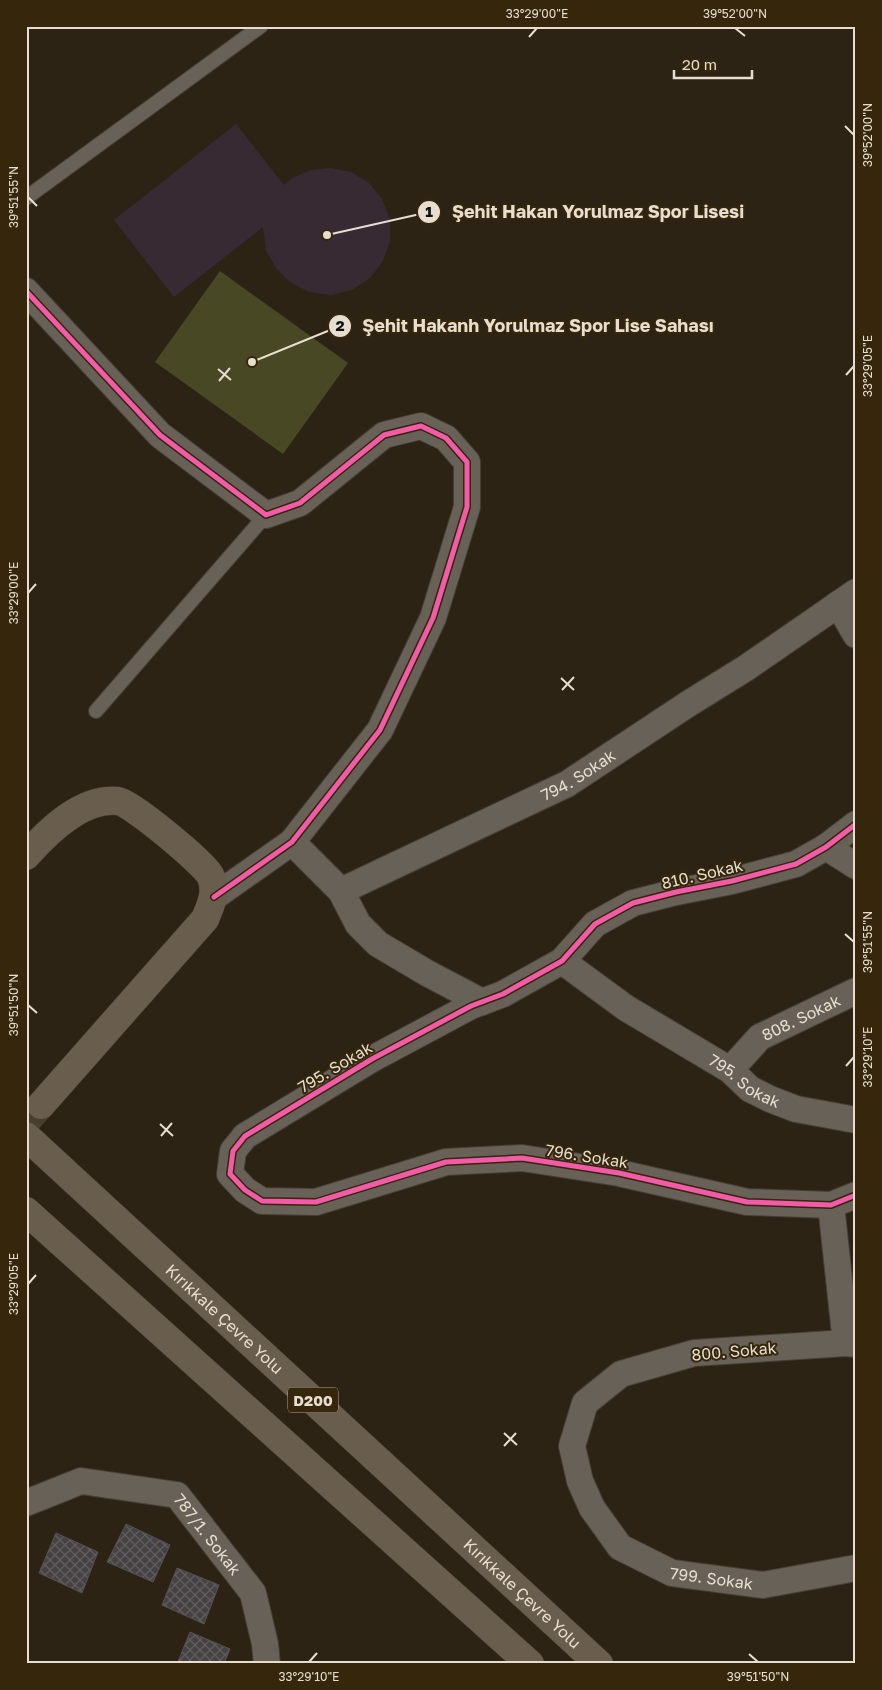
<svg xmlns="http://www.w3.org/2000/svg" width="882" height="1690" font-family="'Golos Text',sans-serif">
  <defs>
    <pattern id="building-cross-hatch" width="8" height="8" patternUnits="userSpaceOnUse" patternTransform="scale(1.25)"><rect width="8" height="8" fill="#464143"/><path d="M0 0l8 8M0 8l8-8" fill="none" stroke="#615c5d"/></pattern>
  </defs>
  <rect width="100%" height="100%" fill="#2c2315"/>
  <polygon fill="#372a33" points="236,124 284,185 292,178 311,170 331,168 351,172 368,182 382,199 390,219 390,241 383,261 370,278 352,290 331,295 309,292 290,282 276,268 266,250 263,227 174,297 114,220"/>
  <polygon fill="#484924" points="220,271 348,363 283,454 155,362"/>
  <g fill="url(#building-cross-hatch)" stroke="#555150">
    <polygon points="126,1524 170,1545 153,1582 107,1562"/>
    <polygon points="56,1533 98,1552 82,1593 39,1573"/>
    <polygon points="177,1568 219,1585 204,1624 162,1605"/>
    <polygon points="190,1632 230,1649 224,1664 177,1664"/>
  </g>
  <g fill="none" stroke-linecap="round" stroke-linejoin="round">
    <polyline stroke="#483f31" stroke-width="28" stroke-dasharray="28 14" stroke-linecap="butt" points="26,1122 41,1105"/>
    <g stroke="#463f35" stroke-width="16">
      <g id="lane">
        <polyline points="26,198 261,26"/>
        <polyline points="96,711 266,515"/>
      </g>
    </g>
    <g stroke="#463f35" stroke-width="28">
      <g id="street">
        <polyline points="26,291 160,435 266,515 300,503 384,435 421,426 446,438 467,462 467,507 433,618 380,730 292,842 214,897"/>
        <polyline points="838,604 856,635"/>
        <polyline points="856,824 826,847 796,864 732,881 676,892 633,903 595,924 562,961 503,994 471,1006 372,1059 245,1136 233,1151 230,1174 245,1190 262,1201 316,1202 446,1162 522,1158 619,1173 747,1202 831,1205 856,1195"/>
        <polyline points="292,842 341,891 358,924 378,944 427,973 482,1002"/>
        <polyline points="826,847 856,866"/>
        <path id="s1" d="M341 891 567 784 688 704 746 668 856 592"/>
        <path id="s2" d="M562 961 626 1008 730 1070 750 1089 770 1099 796 1109 856 1120"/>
        <path id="s3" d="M730 1070 760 1037 856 991"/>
        <polyline points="831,1205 846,1343"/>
        <path id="s4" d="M856 1344 846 1343 694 1353 621 1374 585 1403 572 1446 580 1481 592 1508 620 1547 672 1573 763 1585 856 1568"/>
        <path id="s5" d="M26 1503 81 1481 177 1495 253 1593 265 1644 267 1664"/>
      </g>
    </g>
    <g stroke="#463f35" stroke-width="29">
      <g id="highway">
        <path d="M26 856C48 831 82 797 118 801 132 803 202 862 210 875 218 890 211 905 205 919L41 1105"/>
        <path id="s6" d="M26 1136 599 1664"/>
        <polyline points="26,1211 530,1664"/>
      </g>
    </g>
    <use href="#lane" stroke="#686157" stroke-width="14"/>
    <use href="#street" stroke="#686157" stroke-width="26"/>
    <use href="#highway" stroke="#695e4e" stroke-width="28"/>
    <g stroke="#35260c" stroke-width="8">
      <g id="cycleway">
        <polyline points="26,291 160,435 266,515 300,503 384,435 421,426 446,438 467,462 467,507 433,618 380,730 292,842 214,897"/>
        <polyline points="856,824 826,847 796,864 732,881 676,892 633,903 595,924 562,961 503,994 471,1006 372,1059 245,1136 233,1151 230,1174 245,1190 262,1201 316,1202 446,1162 522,1158 619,1173 747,1202 831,1205 856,1195"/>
      </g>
    </g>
    <use href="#cycleway" stroke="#f35aa7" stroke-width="5"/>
  </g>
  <path fill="none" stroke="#e7decf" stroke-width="2" d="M735 28 745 36M529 37 537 28M845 126 854 135M28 197 37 206M218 369 231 380M846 375 854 366M219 381 230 368M28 593 36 584M561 678 574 690M562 690 574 677M845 934 854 942M28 1005 37 1013M846 1066 854 1057M160 1124 173 1136M161 1136 172 1123M28 1284 36 1275M504 1433 517 1445M504 1446 516 1433M749 1654 758 1662M309 1662 317 1653"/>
  <g text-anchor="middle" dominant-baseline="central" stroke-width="4" stroke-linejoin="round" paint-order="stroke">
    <rect fill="#35260c" stroke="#b2a794" stroke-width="1" x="288" y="1387.5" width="50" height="25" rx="4"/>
    <g font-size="15" font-weight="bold" fill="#e7decf">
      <text x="313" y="1400">D200</text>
    </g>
    <g font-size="16" fill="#e7decf" stroke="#35260c">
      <text stroke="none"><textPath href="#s1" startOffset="264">794. Sokak</textPath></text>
      <text transform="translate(702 874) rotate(-13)">810. Sokak</text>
      <text stroke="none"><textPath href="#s3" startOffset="90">808. Sokak</textPath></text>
      <text transform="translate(335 1067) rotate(-31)">795. Sokak</text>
      <text stroke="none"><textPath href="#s2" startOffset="219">795. Sokak</textPath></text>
      <text transform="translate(587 1156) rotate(9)">796. Sokak</text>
      <text stroke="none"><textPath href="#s6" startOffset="270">Kırıkkale Çevre Yolu</textPath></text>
      <text transform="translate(734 1351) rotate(-5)">800. Sokak</text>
      <text stroke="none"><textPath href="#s5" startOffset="206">787/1. Sokak</textPath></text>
      <text stroke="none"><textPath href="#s4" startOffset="541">799. Sokak</textPath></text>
      <text stroke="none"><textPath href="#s6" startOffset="675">Kırıkkale Çevre Yolu</textPath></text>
    </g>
  </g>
  <path fill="none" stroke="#e7decf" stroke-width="2" d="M327 235L429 212M252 362L340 326"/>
  <g fill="#e7decf" stroke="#35260c" stroke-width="2">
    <circle cx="327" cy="235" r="5"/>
    <circle cx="252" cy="362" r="5"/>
    <circle cx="429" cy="212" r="12"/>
    <circle cx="340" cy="326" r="12"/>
  </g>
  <g font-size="15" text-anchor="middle" font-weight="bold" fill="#111">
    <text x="429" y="217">1</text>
    <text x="340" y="331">2</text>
  </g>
  <g font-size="18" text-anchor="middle" font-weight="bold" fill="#e7decf" stroke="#35260c" stroke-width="4" stroke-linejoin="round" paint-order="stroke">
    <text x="598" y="218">Şehit Hakan Yorulmaz Spor Lisesi</text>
    <text x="538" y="332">Şehit Hakanh Yorulmaz Spor Lise Sahası</text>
  </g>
  <rect width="882" height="1690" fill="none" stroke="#35260c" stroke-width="55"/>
  <path d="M674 70v8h78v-8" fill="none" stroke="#e7decf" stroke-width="2.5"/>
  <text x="682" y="70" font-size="15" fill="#e7decf" stroke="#35260c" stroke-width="4" paint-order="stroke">20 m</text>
  <rect x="28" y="28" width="826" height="1634" fill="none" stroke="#e7decf" stroke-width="2"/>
  <g font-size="12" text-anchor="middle" fill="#e7decf">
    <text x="537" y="18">33°29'00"E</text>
    <text x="735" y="18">39°52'00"N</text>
    <text transform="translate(868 135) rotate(-90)" y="4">39°52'00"N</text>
    <text transform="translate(14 197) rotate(-90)" y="4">39°51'55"N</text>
    <text transform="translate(868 366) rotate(-90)" y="4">33°29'05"E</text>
    <text transform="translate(14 593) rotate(-90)" y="4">33°29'00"E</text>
    <text transform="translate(868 942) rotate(-90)" y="4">39°51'55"N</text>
    <text transform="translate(14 1005) rotate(-90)" y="4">39°51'50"N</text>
    <text transform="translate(868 1057) rotate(-90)" y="4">33°29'10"E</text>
    <text transform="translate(14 1284) rotate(-90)" y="4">33°29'05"E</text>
    <text x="309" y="1681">33°29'10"E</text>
    <text x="758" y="1681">39°51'50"N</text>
  </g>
</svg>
